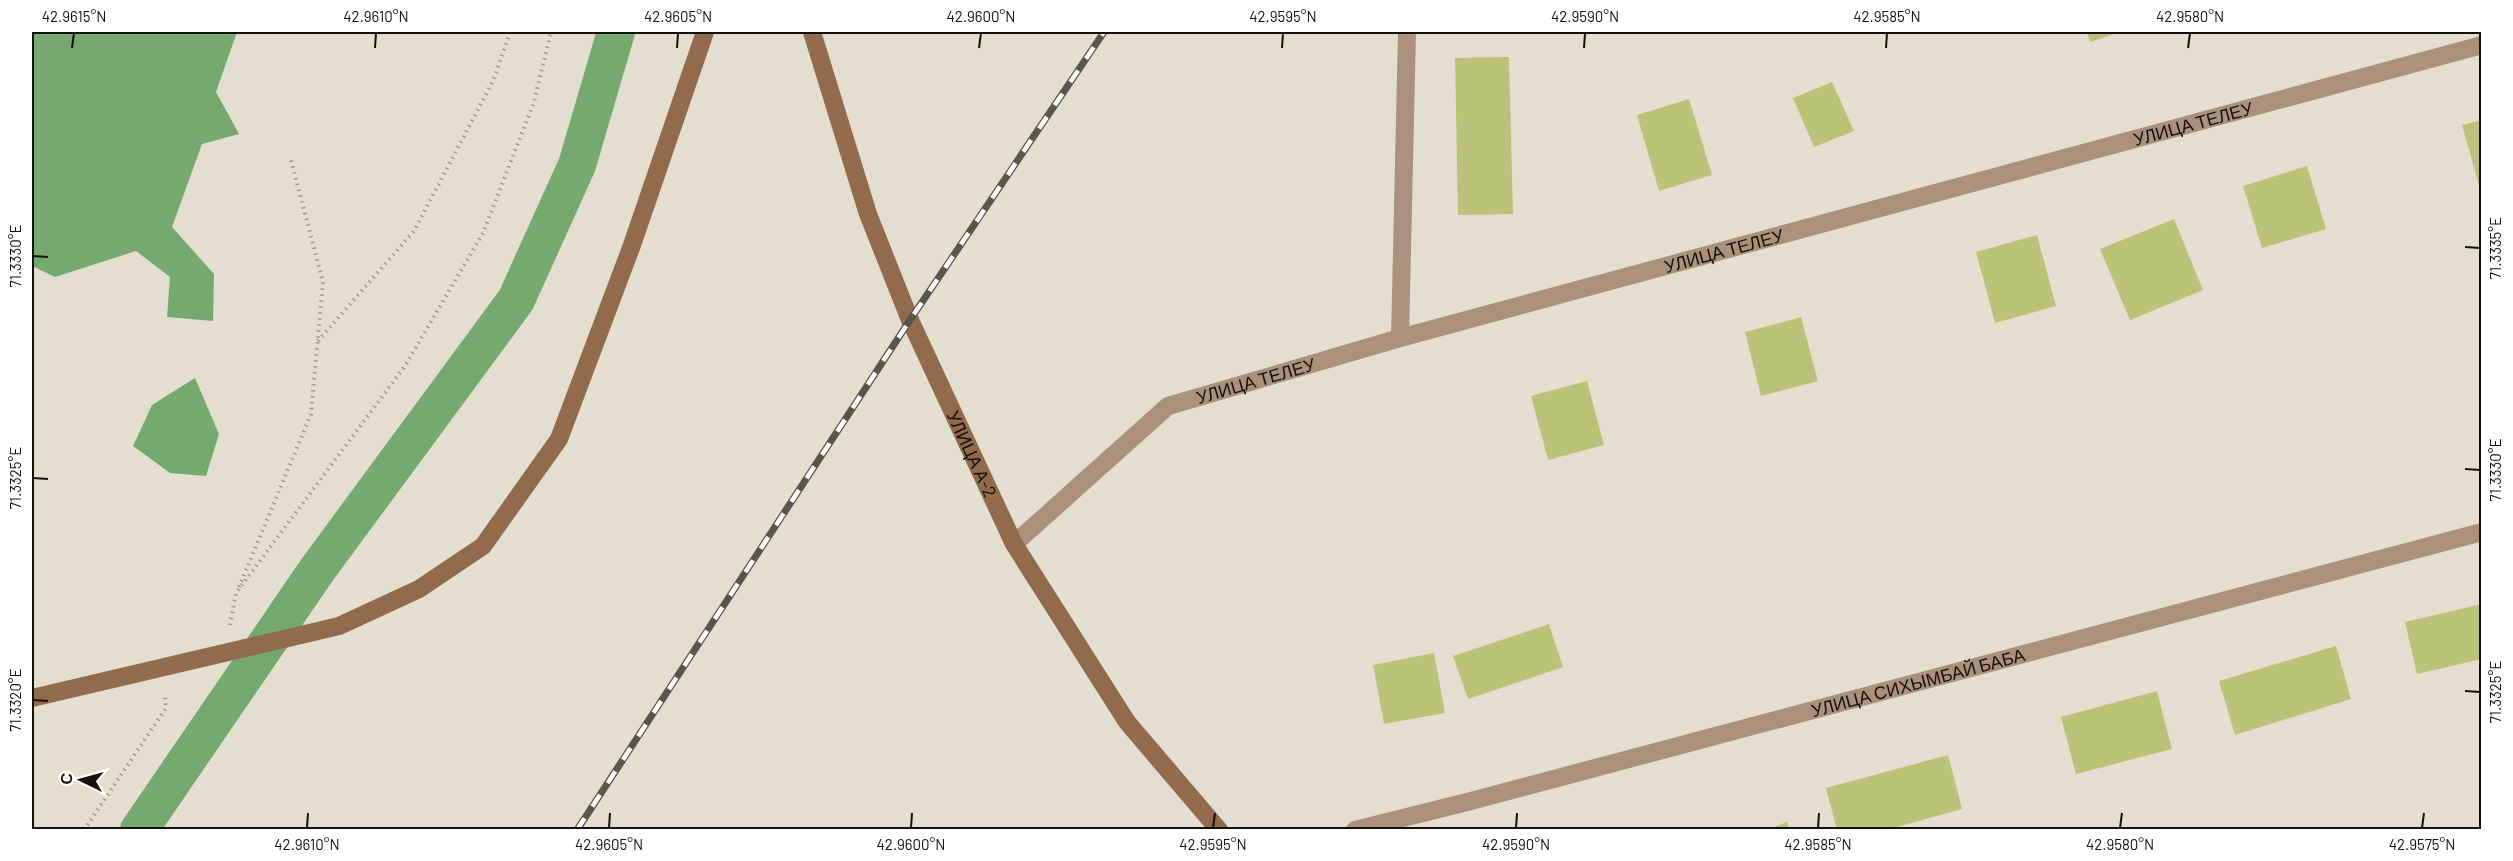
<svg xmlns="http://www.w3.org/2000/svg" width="2513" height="861" font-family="Barlow,sans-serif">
  <rect width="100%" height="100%" fill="#e4ded0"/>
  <g fill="#76a96f">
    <polygon points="32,32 237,32 216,92 239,134 202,144 172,227 214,274 213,321 167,317 170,277 136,251 55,277 32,266"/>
    <polygon points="195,378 219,434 206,476 170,473 133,446 152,405"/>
  </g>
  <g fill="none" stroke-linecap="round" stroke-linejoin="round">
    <polyline stroke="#76a96f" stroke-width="38" points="139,830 317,570 516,300 577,165 616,32"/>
  </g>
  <g fill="#bac479">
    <polygon points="2087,32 2120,32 2090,42"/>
    <polygon points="1509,57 1513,214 1458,215 1455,58"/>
    <polygon points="1832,82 1854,131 1814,147 1793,98"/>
    <polygon points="1689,99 1712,175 1659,191 1637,115"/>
    <polygon points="2482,120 2482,188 2480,189 2462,125"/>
    <polygon points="2307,166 2326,229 2262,248 2243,186"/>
    <polygon points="2174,219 2203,290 2130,320 2100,249"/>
    <polygon points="2037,235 2056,306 1995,323 1976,252"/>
    <polygon points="1801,317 1818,381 1761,396 1745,332"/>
    <polygon points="1587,381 1604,445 1548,460 1531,396"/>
    <polygon points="2482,604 2482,659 2417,674 2405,622"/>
    <polygon points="1549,624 1563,667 1468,699 1453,656"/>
    <polygon points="2336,646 2351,699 2235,735 2219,681"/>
    <polygon points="1434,653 1445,713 1384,724 1373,665"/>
    <polygon points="2157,691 2172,749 2076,774 2061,717"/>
    <polygon points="1948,755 1962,809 1886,830 1837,830 1826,788"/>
    <polygon points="1787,822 1790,830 1769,830 1769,829"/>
  </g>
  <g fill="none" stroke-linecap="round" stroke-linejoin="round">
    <g stroke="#a09b90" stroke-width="4" stroke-dasharray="1.5 4.5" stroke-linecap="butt">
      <polyline points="318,341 414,231 493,81 510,32"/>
      <polyline points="239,587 311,414 323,282 291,160"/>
      <polyline points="230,625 236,593 405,366 483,233 534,102 551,32"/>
      <polyline points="84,830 166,708 165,694"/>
    </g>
    <g stroke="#ab917b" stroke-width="18">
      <polyline points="1400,338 1407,32"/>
      <path id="s1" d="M1014 544 1168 406 1400 338 2482 45"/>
      <path id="s2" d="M1355 830 1471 801 2482 532"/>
    </g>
    <g stroke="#916b4b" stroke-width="18">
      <path id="s3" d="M812 32 868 214 910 320 1014 544 1127 722 1219 830"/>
      <polyline points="32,698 339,626 419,589 483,546 559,439 632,245 705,32"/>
    </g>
    <g stroke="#58554d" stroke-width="7">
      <polyline id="rail" points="577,830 910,320 1104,32"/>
    </g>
    <use href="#rail" stroke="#fff" stroke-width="4.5" stroke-dasharray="14" stroke-linecap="butt"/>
  </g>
  <path fill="none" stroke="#13110c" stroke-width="2" d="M72 48 74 33M375 48 376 33M677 48 678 33M979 48 981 33M1282 48 1283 33M1584 48 1585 33M1886 48 1887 33M2188 48 2190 33M2465 247 2480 248M33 256 48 257M2465 469 2480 470M33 478 48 479M2465 691 2480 692M33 700 48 701M307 828 308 813M609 828 610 813M911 828 912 813M1213 828 1215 813M1516 828 1517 813M1818 828 1819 813M2120 828 2122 813M2422 828 2424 813"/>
  <g text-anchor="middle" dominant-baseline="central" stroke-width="5" stroke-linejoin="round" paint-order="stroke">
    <g font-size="18" fill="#13110c" stroke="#fff">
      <text stroke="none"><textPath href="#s1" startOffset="1270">УЛИЦА ТЕЛЕУ</textPath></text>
      <text stroke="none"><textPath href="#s1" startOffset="784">УЛИЦА ТЕЛЕУ</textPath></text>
      <text stroke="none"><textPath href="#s1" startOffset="298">УЛИЦА ТЕЛЕУ</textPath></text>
      <text stroke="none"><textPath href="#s3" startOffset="452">УЛИЦА А-2</textPath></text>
      <text stroke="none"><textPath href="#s2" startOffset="582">УЛИЦА СИХЫМБАЙ БАБА</textPath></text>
    </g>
  </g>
  <rect width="2513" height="861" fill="none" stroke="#ffffff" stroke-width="66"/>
  <g transform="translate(81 780) rotate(275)" stroke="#ffffff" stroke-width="4.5" paint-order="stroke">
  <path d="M0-4.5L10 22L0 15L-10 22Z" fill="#13110c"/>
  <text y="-9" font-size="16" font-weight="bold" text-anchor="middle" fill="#13110c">С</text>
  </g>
  <rect x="33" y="33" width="2447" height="795" fill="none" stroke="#13110c" stroke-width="2"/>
  <g font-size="15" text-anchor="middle" fill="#13110c">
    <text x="74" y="22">42.9615°N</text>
    <text x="376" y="22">42.9610°N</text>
    <text x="678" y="22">42.9605°N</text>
    <text x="981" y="22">42.9600°N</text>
    <text x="1283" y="22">42.9595°N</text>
    <text x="1585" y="22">42.9590°N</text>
    <text x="1887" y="22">42.9585°N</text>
    <text x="2190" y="22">42.9580°N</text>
    <text transform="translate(2496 248) rotate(-90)" y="5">71.3335°E</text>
    <text transform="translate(16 256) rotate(-90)" y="5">71.3330°E</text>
    <text transform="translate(2496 470) rotate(-90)" y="5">71.3330°E</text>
    <text transform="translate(16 478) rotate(-90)" y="5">71.3325°E</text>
    <text transform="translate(2496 692) rotate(-90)" y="5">71.3325°E</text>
    <text transform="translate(16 700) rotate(-90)" y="5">71.3320°E</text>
    <text x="307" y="850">42.9610°N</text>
    <text x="609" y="850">42.9605°N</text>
    <text x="911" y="850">42.9600°N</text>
    <text x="1213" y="850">42.9595°N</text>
    <text x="1516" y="850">42.9590°N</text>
    <text x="1818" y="850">42.9585°N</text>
    <text x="2120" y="850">42.9580°N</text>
    <text x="2422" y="850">42.9575°N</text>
  </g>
</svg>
